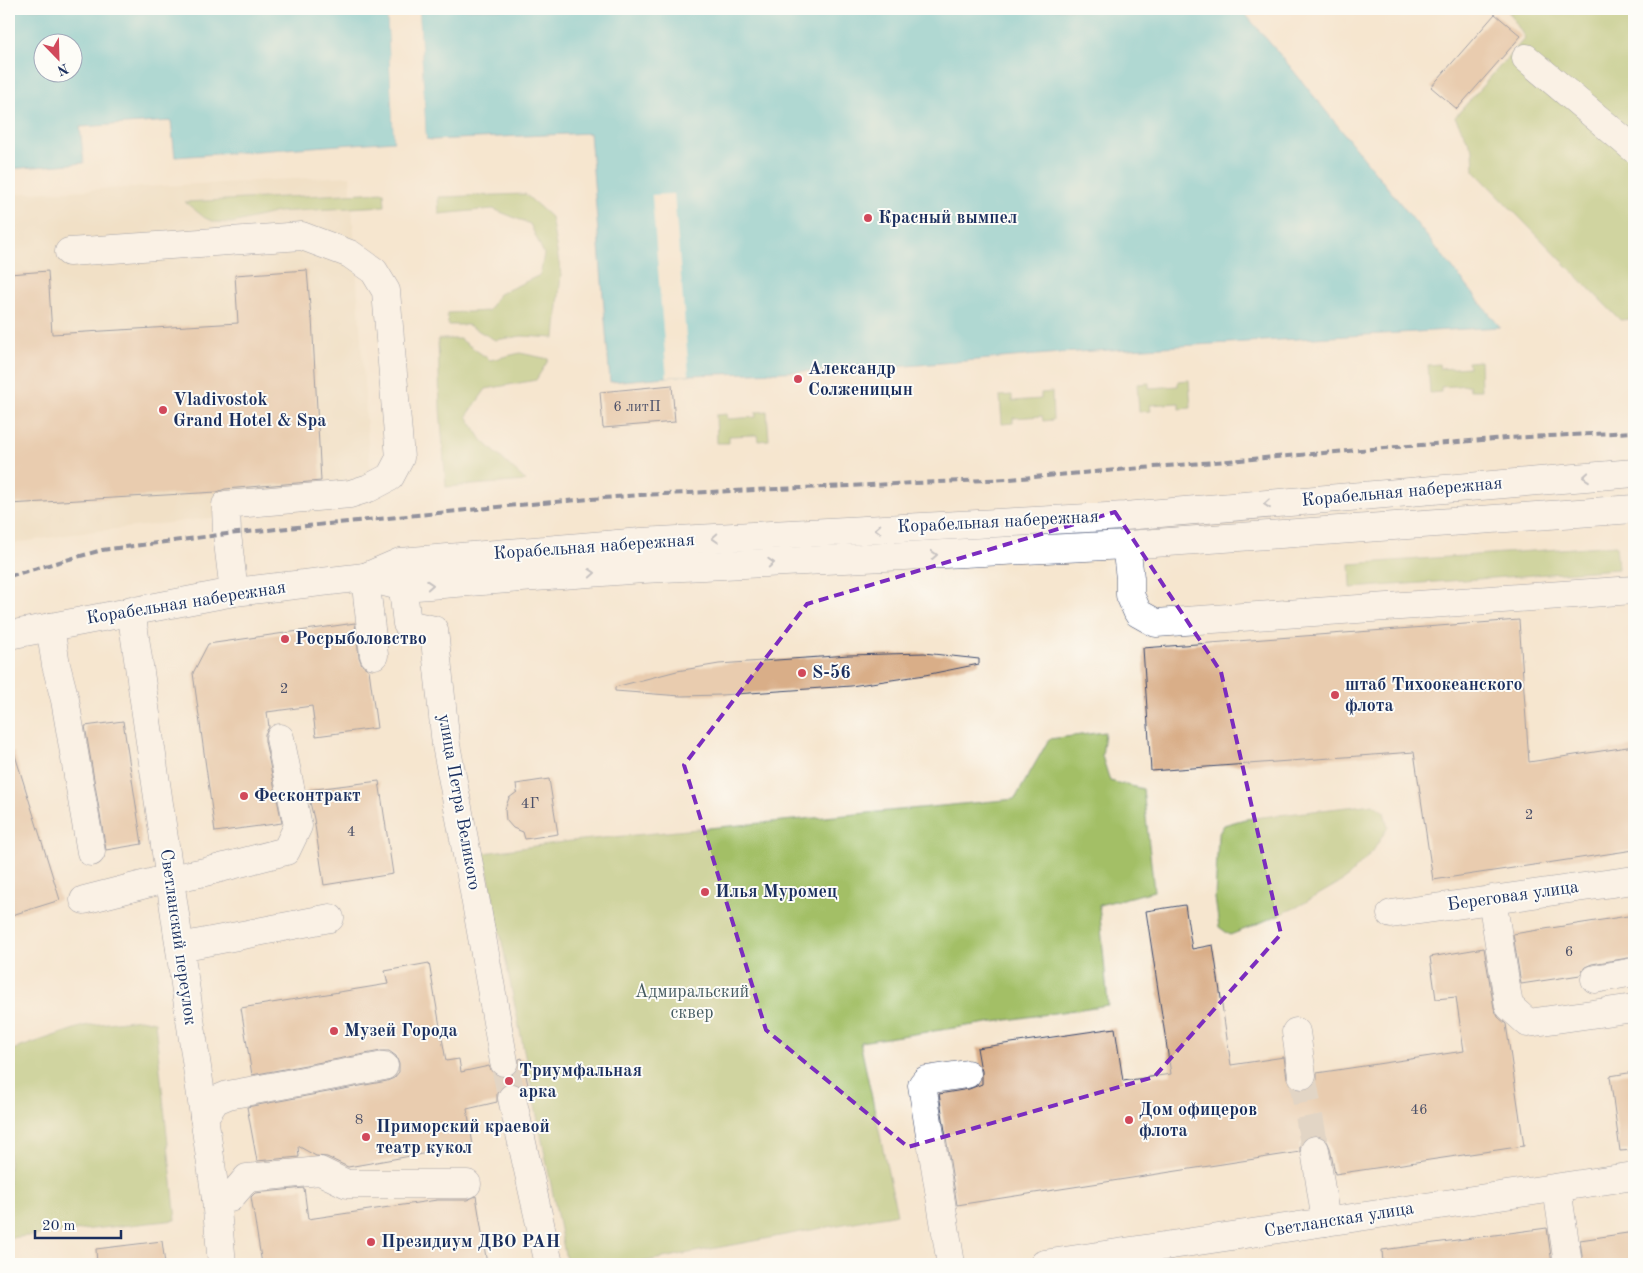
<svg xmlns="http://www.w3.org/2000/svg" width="1643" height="1273" font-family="'Old Standard TT',serif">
  <rect width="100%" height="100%" fill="#fdfcf7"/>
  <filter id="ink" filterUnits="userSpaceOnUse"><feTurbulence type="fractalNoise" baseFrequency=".02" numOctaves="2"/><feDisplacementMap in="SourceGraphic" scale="10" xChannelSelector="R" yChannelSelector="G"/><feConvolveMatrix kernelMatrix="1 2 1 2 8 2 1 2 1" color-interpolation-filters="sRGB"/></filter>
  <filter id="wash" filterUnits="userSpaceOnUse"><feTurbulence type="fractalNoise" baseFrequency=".0096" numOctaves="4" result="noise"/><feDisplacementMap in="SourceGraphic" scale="20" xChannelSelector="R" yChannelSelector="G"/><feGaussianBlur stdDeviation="1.12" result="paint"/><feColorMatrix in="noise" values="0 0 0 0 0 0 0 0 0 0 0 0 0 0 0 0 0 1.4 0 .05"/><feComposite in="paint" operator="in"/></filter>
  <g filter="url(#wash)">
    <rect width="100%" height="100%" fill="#f6e6cf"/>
    <polygon fill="#ead9ba" points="350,176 372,500 81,533 9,544 9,194"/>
    <g fill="#a3bf66" stroke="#5f7762">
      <polygon points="1507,9 1629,9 1634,13 1634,319 1620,320 1474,171 1473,150 1455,117 1525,38"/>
      <polygon points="384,192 385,206 278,212 232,223 215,222 205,218 185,202"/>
      <polygon points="525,194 551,217 561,274 555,338 522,336 495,340 468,325 448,325 447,313 488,311 499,294 540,275 544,254 530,224 493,209 439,214 438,197"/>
      <polygon points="438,339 460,339 490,360 520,353 549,359 536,380 486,389 467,416 482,440 526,481 446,487 440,408"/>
      <polygon points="1480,361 1481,390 1470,390 1469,385 1441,387 1441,392 1430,393 1428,365 1439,364 1440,369 1469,367 1468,362"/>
      <polygon points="1189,380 1191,408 1179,409 1179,403 1150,405 1151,411 1139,412 1137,384 1149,383 1149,388 1178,386 1178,381"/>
      <polygon points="1052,392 1053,420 1043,421 1042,416 1013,418 1013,423 1002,424 1000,396 1012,395 1012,401 1041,399 1041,393"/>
      <polygon points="767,411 769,440 758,441 757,435 729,436 729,443 717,443 716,415 727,414 728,419 756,417 756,412"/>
      <polygon points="1616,545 1618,569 1351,588 1350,564"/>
      <polygon points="1105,732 1102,756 1110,781 1143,789 1154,891 1099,905 1108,1005 860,1042 897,1214 631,1264 567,1264 484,853 571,841 1015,799 1049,739"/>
      <polygon points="1373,804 1384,812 1388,827 1373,851 1346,879 1297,907 1248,928 1230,935 1219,927 1215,898 1218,835 1224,825 1245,819"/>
      <polygon points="140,1019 155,1022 176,1220 9,1238 9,1051 83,1026"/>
    </g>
    <g fill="#5cc7d6" stroke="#3c7b9a" fill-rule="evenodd">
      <path d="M9 9H387L394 141 175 157 171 121 80 127 84 163 9 169ZM42 42H72V72H42Z"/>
      <polygon points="419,9 1241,9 1288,64 1500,327 1060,353 871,369 689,375 610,382 590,133 432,140 426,139"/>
    </g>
    <g fill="#f6e6cf">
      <polygon points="387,9 390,9 396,140 394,141"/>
      <polygon points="416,9 419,9 426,139 424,139"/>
      <polygon points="674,194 689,375 667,377 652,195"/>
    </g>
    <g id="blocks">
      <g fill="#d9ae88">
        <polygon points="1495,14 1521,36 1457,109 1431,87"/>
        <polygon points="307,270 311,318 312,318 321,481 225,489 217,492 9,504 9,274 48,271 52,334 238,323 235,275"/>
        <polygon points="672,385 675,422 603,428 600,392"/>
        <polygon points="1519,620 1529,762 1634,746 1634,850 1433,880 1414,752 1151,771 1143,648"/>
        <polygon points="355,623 359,657 362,665 369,670 377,728 316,736 312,706 267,712 269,727 265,734 265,741 282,823 215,832 193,673 208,644"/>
        <polygon points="924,653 979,659 979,664 925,675 851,686 721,695 681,696 615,691 615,687 677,671 719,664 849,655"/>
        <polygon points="123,721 142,844 106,850 85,726"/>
        <polygon points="14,752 60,900 9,916 9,753"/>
        <polygon points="549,779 558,834 525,839 523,832 513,828 506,820 505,809 509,798 517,792 516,784"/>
        <polygon points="379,781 393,874 324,885 314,819 307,790"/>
        <polygon points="1185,905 1192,949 1213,945 1231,1065 1284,1057 1287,1078 1290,1085 1297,1090 1305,1090 1312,1087 1317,1080 1317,1073 1464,1051 1456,997 1436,999 1430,957 1484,948 1494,1008 1498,1017 1506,1024 1524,1146 1335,1174 1330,1148 1327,1141 1321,1136 1313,1135 1305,1138 1300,1145 1300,1152 957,1205 939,1094 969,1089 982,1084 982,1071 980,1065 977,1048 1115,1028 1123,1081 1171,1074 1146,911"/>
        <polygon points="1634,915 1634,957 1592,964 1585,967 1580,975 1521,984 1513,934"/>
        <polygon points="429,963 446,1061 459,1059 461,1072 489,1066 492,1072 498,1076 506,1077 514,1074 519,1067 519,1059 522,1058 530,1094 527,1094 523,1087 517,1083 508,1083 501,1087 497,1093 497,1102 467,1109 473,1145 348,1167 327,1157 316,1156 298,1146 299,1157 257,1161 247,1107 387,1081 394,1078 399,1072 399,1064 396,1056 389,1051 381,1051 252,1075 241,1008 388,984 385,971"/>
        <polygon points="1634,1072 1634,1150 1620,1151 1610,1076"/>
        <polygon points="304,1188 308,1219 437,1200 467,1200 476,1196 487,1264 262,1264 251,1197 255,1193"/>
        <polygon points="1547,1228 1552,1264 1383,1264 1382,1250"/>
        <polygon points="1634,1232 1634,1264 1583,1264 1580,1240"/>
        <polygon points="162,1241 165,1264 97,1264 96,1249"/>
      </g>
    </g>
  </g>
  <g filter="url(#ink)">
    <use href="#blocks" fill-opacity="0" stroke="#3c4a6f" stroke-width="1"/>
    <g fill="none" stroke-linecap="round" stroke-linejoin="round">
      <g stroke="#cac1b8" stroke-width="28" stroke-dasharray="28 14" stroke-linecap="butt">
        <polyline points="504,1062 512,1098"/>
        <polyline points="1302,1075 1315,1150"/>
      </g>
      <g stroke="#3c4a6f" stroke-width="29">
        <g id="minor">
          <polyline points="1526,58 1634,149"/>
          <polyline points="69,252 302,236 350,254 374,271 386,291 400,458 390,477 369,488 350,494 226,505 227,534 234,592"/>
          <polyline points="1126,545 1130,578 1130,595 1138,613 1156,623 1634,590"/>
          <polyline points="400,563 407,624 434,630 446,745 473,886 504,1062"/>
          <polyline points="365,577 374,655"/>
          <polyline points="50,627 56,665 65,700 91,852"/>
          <polyline points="1492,899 1509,1006 1528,1023 1634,1008"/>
          <polyline points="84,900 154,882 205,872 286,851 298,826 280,738"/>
          <polyline points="1391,914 1634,880"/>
          <polyline points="180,947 330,918"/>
          <polyline points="1595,979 1634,972"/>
          <polyline points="1296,1032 1302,1075"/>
          <polyline points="512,1098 549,1264"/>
          <polyline points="204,1117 216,1100 228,1095 384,1066"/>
          <polyline points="1315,1150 1326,1222"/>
          <polyline points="1557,1188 1568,1264"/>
          <polyline points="216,1199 230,1198 247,1178 320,1171 347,1184 467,1184"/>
          <polyline points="951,1264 922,1085 926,1080 967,1074"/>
        </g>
      </g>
      <g stroke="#3c4a6f" stroke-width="29">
        <g id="major">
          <polyline points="365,577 403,587 643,569 1126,545 1634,509"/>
          <polyline points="131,610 216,1199 222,1264"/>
          <polyline points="9,635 234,592 365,577 400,562 641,542 1125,516 1634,473"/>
          <polyline points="1044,1264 1634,1176"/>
        </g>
      </g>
      <use href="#minor" stroke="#fff" stroke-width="28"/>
      <use href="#major" stroke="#fff" stroke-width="28"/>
      <polyline stroke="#1b2f5e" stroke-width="4" stroke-dasharray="8 4" stroke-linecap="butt" points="9,576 102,550 227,534 518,505 640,495 1009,479 1506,438 1634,432"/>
    </g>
    <defs><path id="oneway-chevron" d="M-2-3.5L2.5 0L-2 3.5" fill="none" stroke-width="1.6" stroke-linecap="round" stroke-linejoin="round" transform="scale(1.25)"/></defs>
    <g stroke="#8d97ae">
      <use href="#oneway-chevron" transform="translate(1586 477) rotate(175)"/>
      <use href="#oneway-chevron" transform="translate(1267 504) rotate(175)"/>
      <use href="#oneway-chevron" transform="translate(878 529) rotate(177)"/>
      <use href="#oneway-chevron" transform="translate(715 538) rotate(177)"/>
      <use href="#oneway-chevron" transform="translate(934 555) rotate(-3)"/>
      <use href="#oneway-chevron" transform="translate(771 563) rotate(-3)"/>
      <use href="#oneway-chevron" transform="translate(592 573) rotate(-4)"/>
      <use href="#oneway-chevron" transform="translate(430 585) rotate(-4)"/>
    </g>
  </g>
  <path d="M0 0H1643V1273H0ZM1115 512 1221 672 1281 934 1154 1077 908 1147 766 1030 684 765 807 604Z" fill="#f6e6cf" fill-opacity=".55" fill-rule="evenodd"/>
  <path fill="none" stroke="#7b2cbf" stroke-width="4" stroke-dasharray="10 6" stroke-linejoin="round" d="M1115 512 1221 672 1281 934 1154 1077 908 1147 766 1030 684 765 807 604Z"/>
  <g fill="#d1495b" stroke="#fdfcf7" stroke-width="2">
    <circle cx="868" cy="218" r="5"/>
    <circle cx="798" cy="379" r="5"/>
    <circle cx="163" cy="410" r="5"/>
    <circle cx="285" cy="639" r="5"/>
    <circle cx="802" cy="673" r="5"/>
    <circle cx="1335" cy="695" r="5"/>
    <circle cx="244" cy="796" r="5"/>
    <circle cx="705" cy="892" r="5"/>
    <circle cx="334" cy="1031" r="5"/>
    <circle cx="509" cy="1081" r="5"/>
    <circle cx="1129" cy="1120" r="5"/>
    <circle cx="366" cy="1137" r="5"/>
    <circle cx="371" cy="1242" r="5"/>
  </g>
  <g text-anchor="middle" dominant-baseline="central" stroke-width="4" stroke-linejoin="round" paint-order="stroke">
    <g font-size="15" fill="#4a4f68">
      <text x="637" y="407">6 литП</text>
      <text x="284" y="689">2</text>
      <text x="530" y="804">4Г</text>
      <text x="1529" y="815">2</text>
      <text x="351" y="832">4</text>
      <text x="1569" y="952">6</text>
      <text x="1419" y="1110">46</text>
      <text x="359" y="1120">8</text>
    </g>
    <g font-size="18" font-weight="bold" fill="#1b2f5e" stroke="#fdfcf7" text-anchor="start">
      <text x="878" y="218">Красный вымпел</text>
      <text x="808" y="369">Александр<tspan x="808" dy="21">Солженицын</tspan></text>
      <text x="173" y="400">Vladivostok<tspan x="173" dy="21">Grand Hotel &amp; Spa</tspan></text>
      <text x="295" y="639">Росрыболовство</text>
      <text x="812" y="673">S-56</text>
      <text x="1345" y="685">штаб Тихоокеанского<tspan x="1345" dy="21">флота</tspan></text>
      <text x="254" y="796">Фесконтракт</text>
      <text x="715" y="892">Илья Муромец</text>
      <text x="344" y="1031">Музей Города</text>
      <text x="519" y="1071">Триумфальная<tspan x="519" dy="21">арка</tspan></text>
      <text x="1139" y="1110">Дом офицеров<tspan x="1139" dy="21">флота</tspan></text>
      <text x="376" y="1127">Приморский краевой<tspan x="376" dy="21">театр кукол</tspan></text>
      <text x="381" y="1242">Президиум ДВО РАН</text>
    </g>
    <g font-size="18" fill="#1b2f5e" stroke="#fdfcf7">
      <text transform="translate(1402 492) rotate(-5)">Корабельная набережная</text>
      <text transform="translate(998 522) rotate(-3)">Корабельная набережная</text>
      <text transform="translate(594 547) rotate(-4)">Корабельная набережная</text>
      <text transform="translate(186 603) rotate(-9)">Корабельная набережная</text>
      <text transform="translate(459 802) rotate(80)">улица Петра Великого</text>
      <text transform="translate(1513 896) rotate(-8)">Береговая улица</text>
      <text transform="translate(178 937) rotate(82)">Светланский переулок</text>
      <text transform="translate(1339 1220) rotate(-9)">Светланская улица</text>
    </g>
    <g font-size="18" fill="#445a60" stroke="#fdfcf7">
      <text x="692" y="992">Адмиральский<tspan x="692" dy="21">сквер</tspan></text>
    </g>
  </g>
  <rect width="1643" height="1273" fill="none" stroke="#fdfcf7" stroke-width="30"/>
  <g transform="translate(58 58) rotate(157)"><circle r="24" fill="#fdfcf7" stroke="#a3aaba"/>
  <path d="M0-4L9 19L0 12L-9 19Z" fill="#d1495b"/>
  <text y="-8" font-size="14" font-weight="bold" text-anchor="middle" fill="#1b2f5e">N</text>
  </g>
  <path d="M35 1230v8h86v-8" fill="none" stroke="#1b2f5e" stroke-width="2.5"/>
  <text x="42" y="1230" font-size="15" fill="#1b2f5e" stroke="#fdfcf7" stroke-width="4" paint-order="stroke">20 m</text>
</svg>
